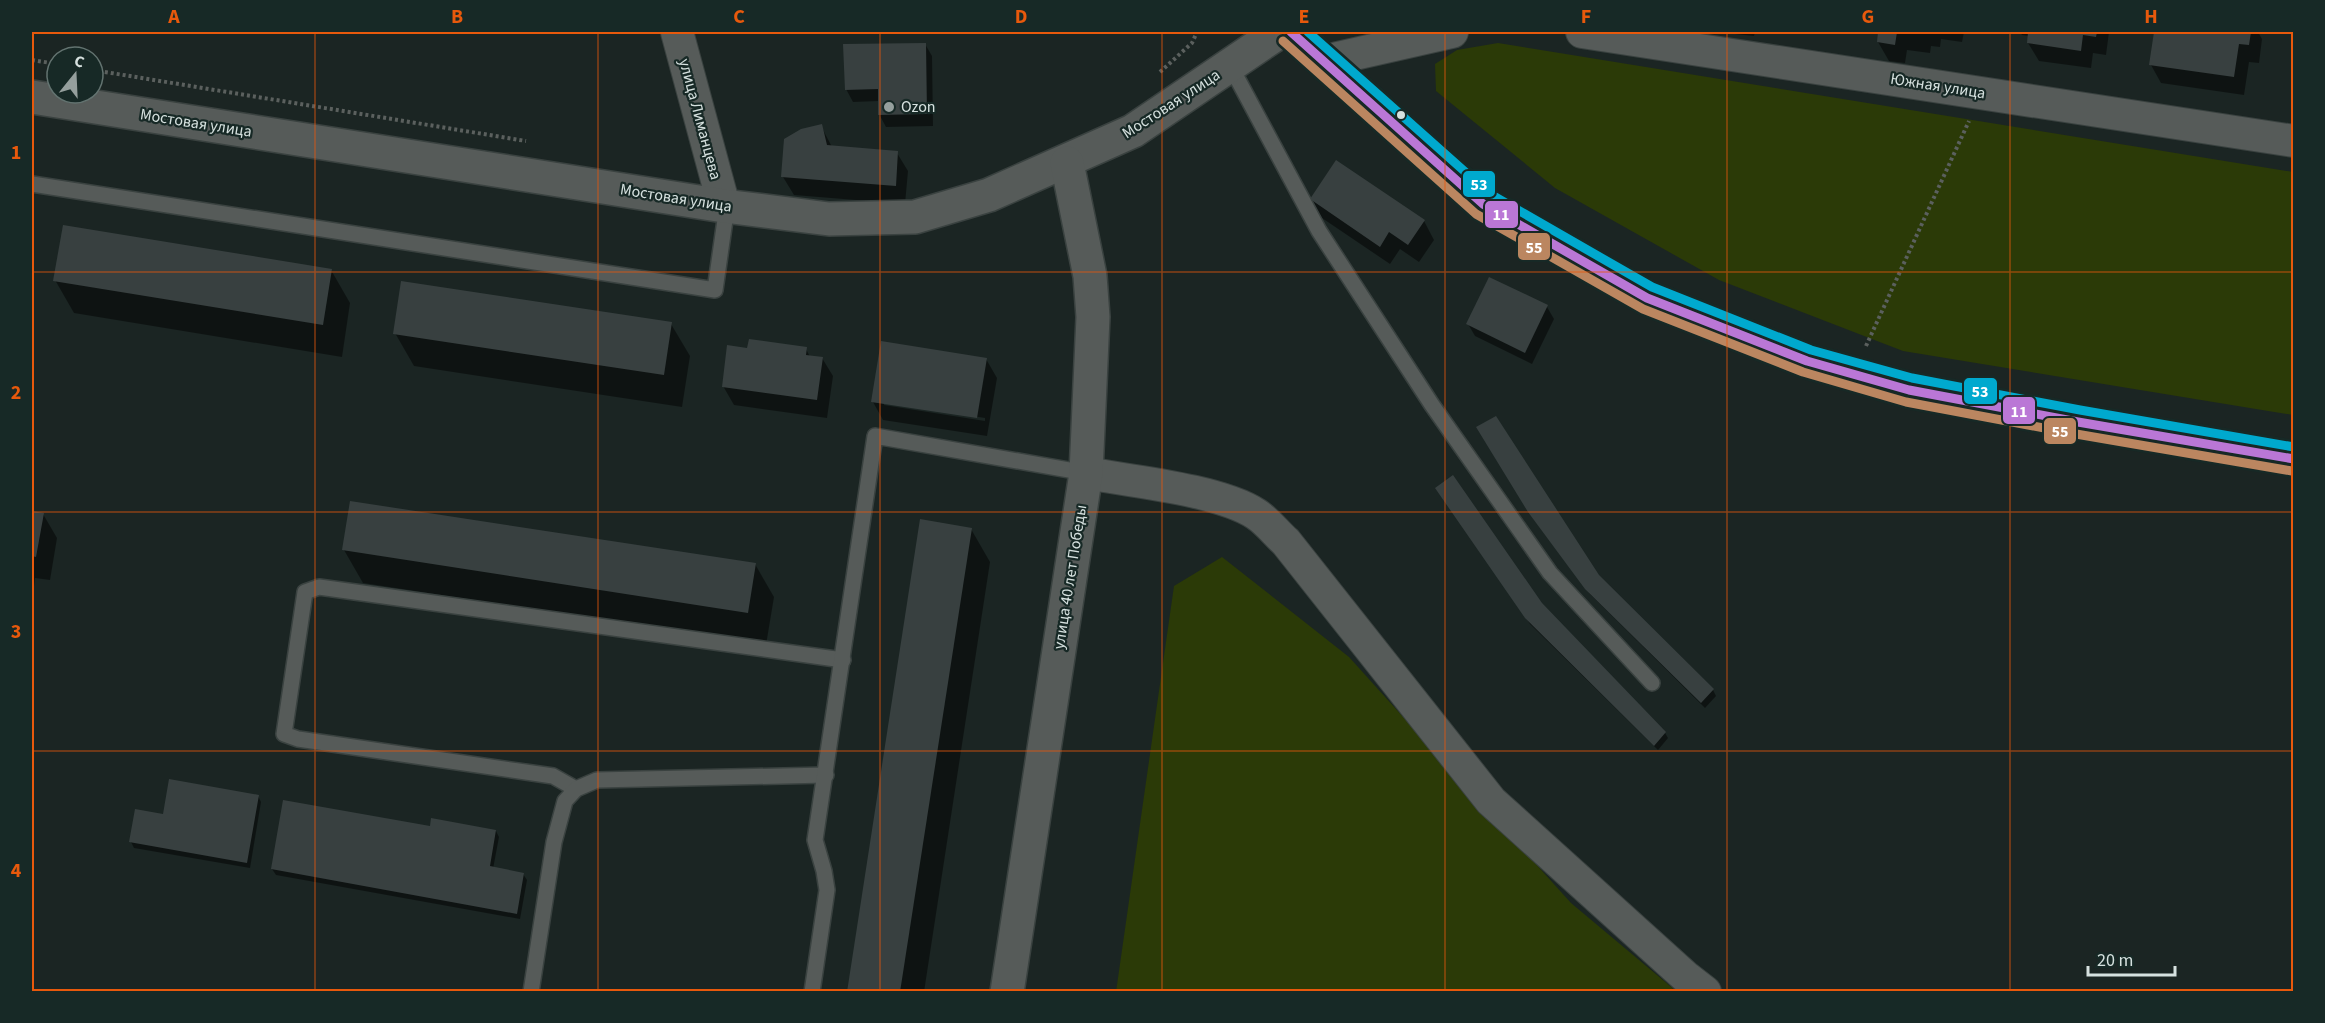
<svg xmlns="http://www.w3.org/2000/svg" width="2325" height="1023" font-family="'Source Sans 3',sans-serif">
  <rect width="100%" height="100%" fill="#1b2523"/>
  <g fill="#2b3a07">
    <polygon points="1498,43 2293,172 2293,415 1903,351 1719,280 1555,188 1436,91 1435,64 1457,50"/>
    <polygon points="1222,557 1349,657 1571,903 1676,991 1116,992 1174,586"/>
  </g>
  <g fill="#0007" fill-rule="evenodd">
    <polygon points="1716,32 1755,32 1754,36"/>
    <polygon points="1878,32 1964,32 1962,42 1941,39 1940,47 1931,46 1930,53 1907,50 1905,63 1889,61 1878,42"/>
    <polygon points="2020,32 2109,32 2106,55 2093,53 2091,68 2039,61 2028,43 2029,36 2022,35"/>
    <polygon points="2155,32 2258,32 2262,39 2259,63 2249,62 2244,95 2161,83 2151,65"/>
    <polygon points="925,44 932,56 933,126 886,127 879,114 879,101 853,102 846,89"/>
    <polygon points="821,126 832,147 897,153 908,171 905,204 794,195 783,177"/>
    <polygon points="1311,199 1424,221 1434,240 1419,262 1400,249 1390,264 1322,218"/>
    <polygon points="331,270 350,303 342,357 74,313 55,280"/>
    <polygon points="1490,279 1547,307 1554,319 1532,364 1475,336 1468,324"/>
    <polygon points="671,324 690,356 682,407 414,366 395,333"/>
    <polygon points="749,349 806,349 810,357 822,358 833,376 827,418 734,405 723,386"/>
    <path d="M986 359 997 378 987 436 883 420 873 402ZM884 402 985 418V421L884 405Z"/>
    <polygon points="1440,494 1541,604 1665,733 1668,738 1658,750 1530,624"/>
    <polygon points="32,512 43,514 57,538 50,580 35,578 32,602"/>
    <polygon points="1533,518 1598,576 1713,690 1716,696 1705,708 1590,594"/>
    <polygon points="971,529 990,562 924,992 848,992"/>
    <polygon points="344,550 755,564 774,597 766,645 363,583"/>
    <polygon points="258,796 261,802 250,868 134,848 131,842 164,816"/>
    <polygon points="431,828 496,831 499,837 493,869 523,874 527,880 520,919 276,875 272,869"/>
  </g>
  <g fill="#384040">
    <polygon points="1878,32 1897,32 1895,45 1877,42"/>
    <polygon points="2028,32 2097,32 2096,37 2083,35 2081,51 2027,43"/>
    <polygon points="2154,32 2251,32 2249,45 2239,44 2234,77 2149,65"/>
    <polygon points="926,43 927,114 878,115 878,89 845,90 843,44"/>
    <polygon points="822,124 827,145 898,151 896,186 781,177 784,139 801,129"/>
    <polygon points="1336,160 1425,220 1408,245 1389,232 1380,247 1310,199"/>
    <polygon points="63,225 332,269 323,325 53,281"/>
    <polygon points="1489,277 1548,305 1525,353 1466,324"/>
    <polygon points="401,281 672,322 664,375 393,334"/>
    <polygon points="749,339 807,347 806,355 823,357 817,400 722,387 727,345 747,348"/>
    <polygon points="881,341 987,358 977,418 871,402"/>
    <polygon points="1496,416 1599,575 1714,689 1701,703 1585,589 1528,512 1476,427"/>
    <polygon points="1453,475 1542,603 1666,732 1654,746 1525,618 1435,488"/>
    <polygon points="350,501 756,563 748,613 342,550"/>
    <polygon points="32,511 44,513 36,557 32,556"/>
    <polygon points="920,519 972,528 900,992 847,992"/>
    <polygon points="169,779 259,795 247,863 129,842 135,809 163,814"/>
    <polygon points="283,800 430,826 431,818 496,830 490,866 524,873 517,914 271,869"/>
  </g>
  <g fill="none" stroke-linecap="round" stroke-linejoin="round">
    <g stroke="#3a4240" stroke-width="18">
      <g id="service">
        <polyline points="1230,65 1319,231 1432,405 1550,573 1652,683"/>
        <polyline points="32,184 715,290 727,206"/>
        <polyline points="576,789 553,776 298,739 284,734 305,592 319,587 843,660"/>
        <polyline points="531,992 554,842 565,801 576,789 597,780 826,775"/>
        <polyline points="812,992 827,890 824,871 815,840 875,436 1086,473"/>
      </g>
    </g>
    <g stroke="#3a4240" stroke-width="34">
      <g id="minor">
        <polyline points="677,32 724,206"/>
        <polyline points="1582,32 2294,141"/>
        <polyline points="1324,61 1452,32"/>
        <path d="M1086 473C1130 481 1220 490 1256 514 1267 521 1276 533 1286 542L1491 801 1687 978 1705 992"/>
      </g>
    </g>
    <g stroke="#3a4240" stroke-width="36">
      <g id="tertiary">
        <polyline points="32,97 724,206 829,219 915,217 989,195 1133,131 1279,32"/>
        <polyline points="1007,992 1086,473 1093,317 1090,276 1067,163"/>
      </g>
    </g>
    <g stroke="#3a4240" stroke-width="36">
      <polyline id="secondary" points="1291,32 1483,204 1647,298 1807,361 1909,390 2078,422 2294,459"/>
    </g>
    <g stroke="#5b605e" stroke-width="4" stroke-dasharray="3 3" stroke-linecap="butt">
      <polyline points="32,60 57,64"/>
      <polyline points="93,70 526,141"/>
      <polyline points="1160,72 1192,43 1197,32"/>
      <polyline points="1866,346 1969,121"/>
    </g>
    <use href="#service" stroke="#565b59" stroke-width="15"/>
    <use href="#minor" stroke="#565b59" stroke-width="32"/>
    <use href="#tertiary" stroke="#565b59" stroke-width="33"/>
    <use href="#secondary" stroke="#575c5a" stroke-width="33"/>
    <g stroke="#172926" stroke-width="14">
      <polyline id="bus-1" points="1291,32 1483,204 1647,298 1807,361 1909,390 2078,422 2294,459"/>
    </g>
    <g stroke="#172926" stroke-width="14">
      <polyline id="bus-2" points="1283,41 1476,214 1643,309 1803,372 1906,402 2076,434 2292,471"/>
    </g>
    <g stroke="#172926" stroke-width="14">
      <polyline id="bus-3" points="1308,32 1490,194 1652,287 1811,350 1912,378 2080,410 2294,447"/>
    </g>
    <use href="#bus-1" stroke="#ba77d6" stroke-width="9"/>
    <use href="#bus-2" stroke="#bb8660" stroke-width="9"/>
    <use href="#bus-3" stroke="#00a9ce" stroke-width="9"/>
  </g>
  <path fill="none" stroke="#e8590c" stroke-width="1.5" stroke-opacity="0.55" d="M315 32V992M598 32V992M880 32V992M1162 32V992M1445 32V992M1727 32V992M2010 32V992M32 272H2294M32 512H2294M32 751H2294"/>
  <circle fill="#959f9d" stroke="#172926" stroke-width="2" cx="889" cy="107" r="6"/>
  <circle fill="#d6e1df" stroke="#172926" stroke-width="2" cx="1401" cy="115" r="5"/>
  <g text-anchor="middle" dominant-baseline="central" stroke-width="4.5" stroke-linejoin="round" paint-order="stroke">
    <g font-size="16" fill="#d6e1df" stroke="#172926">
      <text transform="translate(1938 86) rotate(9)">Южная улица</text>
      <text transform="translate(1171 104) rotate(-33)">Мостовая улица</text>
      <text transform="translate(700 119) rotate(75)">улица Лиманцева</text>
      <text transform="translate(196 123) rotate(9)">Мостовая улица</text>
      <text transform="translate(676 198) rotate(9)">Мостовая улица</text>
      <text transform="translate(1070 577) rotate(-81)">улица 40 лет Победы</text>
    </g>
    <g font-size="16" fill="#d6e1df" stroke="#172926" text-anchor="start">
      <text x="901" y="107">Ozon</text>
    </g>
  </g>
  <g stroke="#172926" stroke-width="2">
    <rect x="1462" y="170" width="34" height="28" rx="6" fill="#00a9ce"/>
    <rect x="1484" y="200" width="35" height="29" rx="6" fill="#ba77d6"/>
    <rect x="1517" y="232" width="34" height="29" rx="6" fill="#bb8660"/>
    <rect x="1963" y="377" width="35" height="28" rx="6" fill="#00a9ce"/>
    <rect x="2002" y="396" width="34" height="29" rx="6" fill="#ba77d6"/>
    <rect x="2043" y="417" width="34" height="28" rx="6" fill="#bb8660"/>
  </g>
  <g font-size="16" text-anchor="middle" font-weight="bold" fill="#fff">
    <text x="1479" y="190">53</text>
    <text x="1501" y="220">11</text>
    <text x="1534" y="253">55</text>
    <text x="1980" y="397">53</text>
    <text x="2019" y="417">11</text>
    <text x="2060" y="437">55</text>
  </g>
  <rect width="2325" height="1023" fill="none" stroke="#172926" stroke-width="66"/>
  <g transform="translate(75 75) rotate(18)"><circle r="28" fill="#172926" stroke="#637370" stroke-width="1.5"/>
  <path d="M0-4.5L10 22L0 15L-10 22Z" fill="#959f9d"/>
  <text y="-9" font-size="16" font-weight="bold" text-anchor="middle" fill="#d6e1df">С</text>
  </g>
  <path d="M2088 966v9h87v-9" fill="none" stroke="#d6e1df" stroke-width="3"/>
  <text x="2097" y="966" font-size="18" fill="#d6e1df" stroke="#172926" stroke-width="4.5" paint-order="stroke">20 m</text>
  <rect x="33" y="33" width="2259" height="957" fill="none" stroke="#e8590c" stroke-width="2"/>
  <g font-size="20" text-anchor="middle" font-weight="bold" fill="#e8590c">
    <text x="174" y="23">A</text>
    <text x="457" y="23">B</text>
    <text x="739" y="23">C</text>
    <text x="1021" y="23">D</text>
    <text x="1304" y="23">E</text>
    <text x="1586" y="23">F</text>
    <text x="1868" y="23">G</text>
    <text x="2151" y="23">H</text>
    <text x="16" y="159">1</text>
    <text x="16" y="399">2</text>
    <text x="16" y="638">3</text>
    <text x="16" y="877">4</text>
  </g>
</svg>
